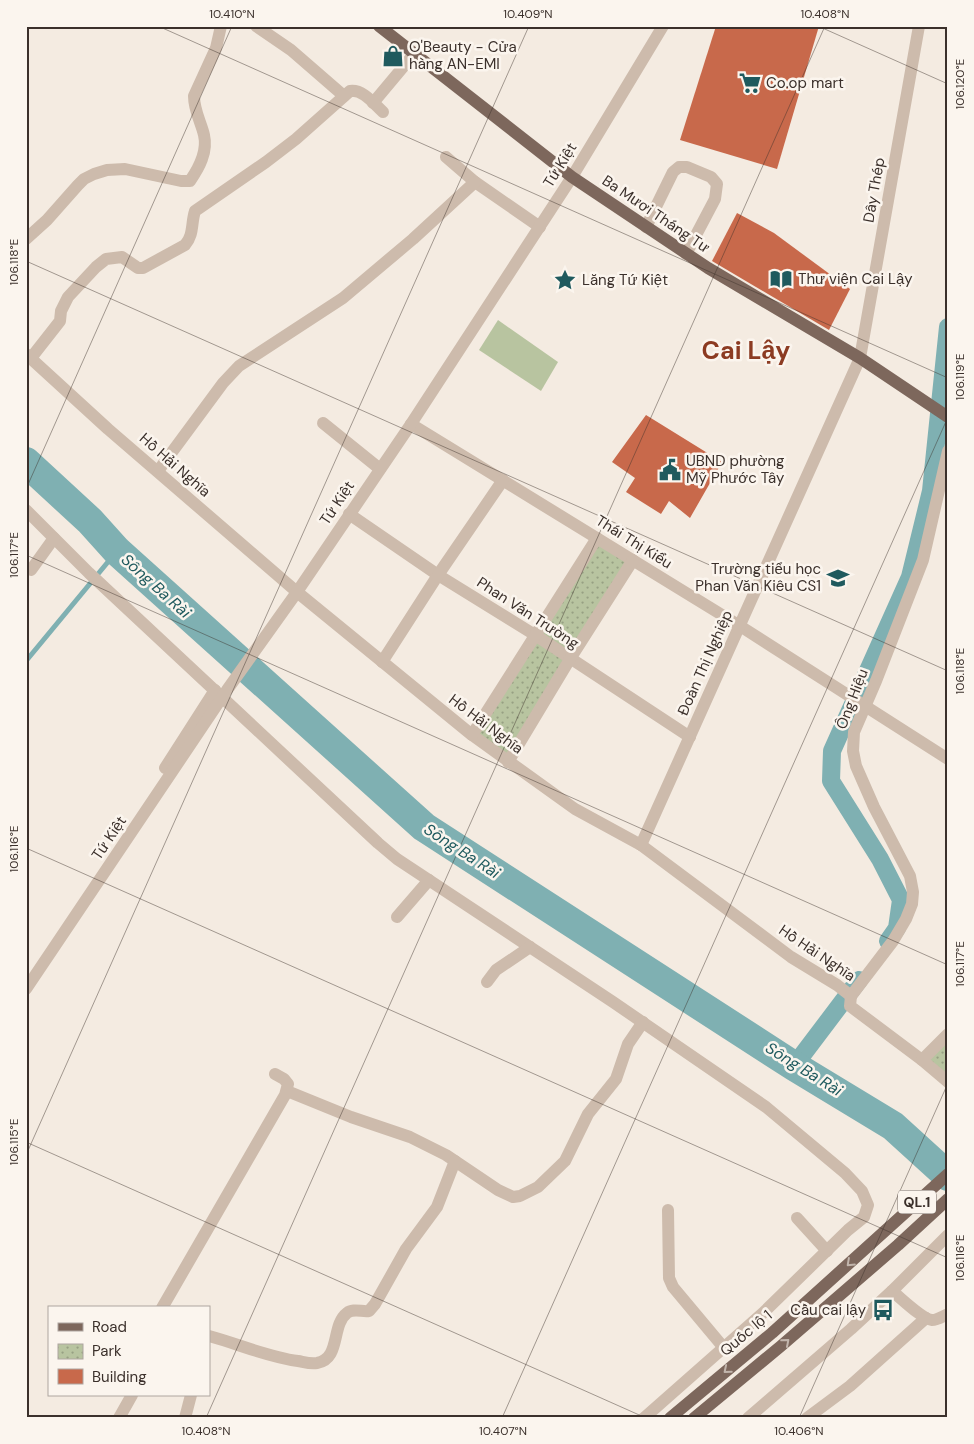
<svg xmlns="http://www.w3.org/2000/svg" width="974" height="1444" font-family="'DM Sans',sans-serif">
  <defs>
    <pattern id="park-dots" width="8" height="8" patternUnits="userSpaceOnUse" patternTransform="scale(1.25)"><rect width="8" height="8" fill="#b8c4a0"/><path d="M2 2h.1M6 6h.1" fill="none" stroke="#97a083" stroke-width="1.8" stroke-linecap="round"/></pattern>
  </defs>
  <rect width="100%" height="100%" fill="#f4ebe1"/>
  <g fill="url(#park-dots)">
    <polygon points="597,538 633,560 508,762 472,735"/>
    <polygon points="948,1039 948,1090 922,1063"/>
  </g>
  <polygon fill="#b8c4a0" points="498,320 558,362 541,391 479,350"/>
  <g fill="none" stroke-linecap="round" stroke-linejoin="round">
    <polyline stroke="#7fb0b2" stroke-width="5" points="26,661 117,551"/>
    <g stroke="#7fb0b2" stroke-width="18">
      <polyline points="888,941 897,928 901,900 880,859 831,781 832,751 910,577 931,491 948,327"/>
      <polyline points="794,1066 859,980"/>
    </g>
    <polyline stroke="#7fb0b2" stroke-width="30" points="26,462 90,521 117,551 424,827 794,1066 893,1126 948,1176"/>
  </g>
  <g fill="#c8694b">
    <polygon points="716,26 819,26 777,169 680,140"/>
    <polygon points="737,213 774,233 850,289 829,330 712,261"/>
    <polygon points="646,415 722,462 690,518 669,501 661,514 626,492 635,478 612,462"/>
  </g>
  <g fill="none" stroke-linecap="round" stroke-linejoin="round">
    <g stroke="#cdbbac" stroke-width="12">
      <polyline points="256,26 291,50 344,96"/>
      <polyline points="373,103 414,54"/>
      <polyline points="446,157 475,182 540,227"/>
      <polyline points="646,227 673,172 679,167 687,167 711,177 717,184 715,199 686,254"/>
      <path d="M26 239 47 220 78 185 84 179 94 174 107 170 125 169 181 181H190C199 168 208 152 204 135 201 122 194 111 194 96L216 48 221 26"/>
      <polyline points="26,354 108,429 297,592 472,735 575,809 641,845 791,957 837,985 851,996"/>
      <path d="M31 358 60 321 61 311 68 297 96 267 106 259 122 257 138 268H143L185 245C194 235 191 223 195 211L266 162 296 139 350 91C363 89 374 104 383 112"/>
      <polyline points="323,423 380,469"/>
      <polyline points="411,424 740,626 948,759"/>
      <polyline points="158,471 223,383 239,366 343,298 413,239 475,182"/>
      <polyline points="26,510 89,573 378,843 397,859 613,1002 766,1107 845,1173 862,1191 868,1205 864,1217 848,1230 763,1313 644,1418"/>
      <polyline points="349,514 438,575 535,635 690,737"/>
      <polyline points="31,570 54,538"/>
      <polyline points="382,662 438,575 503,480"/>
      <polyline points="472,735 597,538"/>
      <polyline points="508,762 570,659 633,560"/>
      <polyline points="165,768 215,690"/>
      <polyline points="641,845 860,358 919,26"/>
      <polyline points="397,917 429,880"/>
      <polyline points="487,982 496,970 530,947"/>
      <polyline points="26,989 227,690 297,592 411,424 572,177 663,26"/>
      <polyline points="851,996 893,941 906,919 912,904 913,892 910,876 874,807 856,766 853,751 854,732 876,681 923,560 948,451"/>
      <polyline points="851,996 850,1006 922,1060 948,1082"/>
      <polyline points="922,1060 948,1034"/>
      <polyline points="287,1091 351,1117 410,1137 446,1155 498,1190 513,1197 520,1196 538,1187 565,1161 588,1114 616,1079 628,1044 643,1022"/>
      <polyline points="668,1210 669,1278 673,1287 724,1348"/>
      <polyline points="797,1218 827,1251"/>
      <path d="M892 1291C901 1298 922 1319 932 1320 938 1320 943 1316 948 1314"/>
      <polyline points="162,1308 285,1095 288,1084 284,1079 275,1074"/>
      <path d="M209 1336C239 1344 267 1357 298 1361 304 1362 310 1364 317 1363 341 1359 331 1325 347 1313 353 1308 362 1312 369 1311L375 1304 406 1249 437 1207 455 1161"/>
      <polyline points="119,1418 132,1395"/>
      <polyline points="185,1418 191,1395"/>
      <polyline points="748,1418 851,1329 892,1291 948,1235"/>
      <polyline points="807,1418 850,1386 926,1318"/>
    </g>
    <g stroke="#7d675c" stroke-width="12">
      <polyline points="379,26 572,177 708,268 860,358 948,417"/>
      <polyline points="670,1418 772,1333 948,1174"/>
      <polyline points="694,1418 781,1346 898,1245 948,1199"/>
    </g>
  </g>
  <defs><path id="oneway-chevron" d="M-2-3.5L2.5 0L-2 3.5" fill="none" stroke-width="1.6" stroke-linecap="round" stroke-linejoin="round" transform="scale(1.25)"/></defs>
  <g stroke="#c2b5ac">
    <use href="#oneway-chevron" transform="translate(850 1263) rotate(137)"/>
    <use href="#oneway-chevron" transform="translate(786 1342) rotate(-41)"/>
    <use href="#oneway-chevron" transform="translate(727 1370) rotate(140)"/>
  </g>
  <path fill="none" stroke="#3b302b" stroke-width="1" stroke-opacity="0.45" d="M158 26 948 378M818 26 948 84M26 261 948 671M26 489 232 26M26 555 948 965M26 848 948 1258M26 1142 646 1418M26 1155 529 26M206 1418 825 26M502 1418 948 417M799 1418 948 1083"/>
  <defs>
    <g id="shop-bare" transform="scale(1.725)"><path d="M-5-2.5h2.3a2.7 3.5 0 0 1 5.4 0H5L5.5 6h-11ZM-1.5-2.5h3a1.5 2.3 0 0 0-3 0Z" fill="#1f5a5e" stroke="#fbf5ee" stroke-width="2.5" paint-order="stroke"/></g>
    <g id="supermarket-bare" transform="scale(1.725)"><path d="M-6-5.5h2.5l.6 2H6L4.5 2H-2.5L-4.4-4H-6ZM-1.5 3.2a1.3 1.3 0 1 0 .1 0ZM3 3.2a1.3 1.3 0 1 0 .1 0Z" fill="#1f5a5e" stroke="#fbf5ee" stroke-width="2.5" paint-order="stroke"/></g>
    <g id="library-bare" transform="scale(1.725)"><path d="M-6-4Q-3-5.5-.7-3.5V5Q-3 3-6 4ZM6-4Q3-5.5 .7-3.5V5Q3 3 6 4Z" fill="#1f5a5e" stroke="#fbf5ee" stroke-width="2.5" paint-order="stroke"/></g>
    <g id="sight-bare" transform="scale(1.725)"><path d="M0-6L1.8-2.2L6-1.7L2.9 1.2L3.7 5.4L0 3.3L-3.7 5.4L-2.9 1.2L-6-1.7L-1.8-2.2Z" fill="#1f5a5e" stroke="#fbf5ee" stroke-width="2.5" paint-order="stroke"/></g>
    <g id="civic-bare" transform="scale(1.725)"><path d="M-.6-6.5H3V-4.5H.6V-3L4-1V1h2V6H-6V1h2V-1L-.6-3ZM-1.2 2.5V6h2.4V2.5Z" fill="#1f5a5e" stroke="#fbf5ee" stroke-width="2.5" paint-order="stroke"/></g>
    <g id="school-bare" transform="scale(1.725)"><path d="M0-5L7-2L0 1L-7-2ZM-4 1L0 2.5L4 1V4Q0 6-4 4Z" fill="#1f5a5e" stroke="#fbf5ee" stroke-width="2.5" paint-order="stroke"/></g>
    <g id="bus-bare" transform="scale(1.725)"><path d="M-5-6H5V4H4V6H2V4H-2V6H-4V4H-5ZM-3.5-4V0h7V-4ZM-3.5 1.2v1.5H-2V1.2ZM2 1.2v1.5H3.5V1.2Z" fill="#1f5a5e" stroke="#fbf5ee" stroke-width="2.5" paint-order="stroke"/></g>
  </defs>
  <g fill-rule="evenodd">
    <use href="#shop-bare" x="393" y="56"/>
    <use href="#supermarket-bare" x="750" y="83"/>
    <use href="#library-bare" x="781" y="279"/>
    <use href="#sight-bare" x="565" y="280"/>
    <use href="#civic-bare" x="670" y="470"/>
    <use href="#school-bare" x="838" y="578"/>
    <use href="#bus-bare" x="883" y="1310"/>
  </g>
  <g text-anchor="middle" dominant-baseline="central" stroke-width="5" stroke-linejoin="round" paint-order="stroke">
    <rect fill="#fbf5ee" stroke="#756b66" stroke-width="1" x="898" y="1190.5" width="38" height="23" rx="4"/>
    <g font-size="14" font-weight="bold" fill="#3b302b">
      <text x="917" y="1202">QL.1</text>
    </g>
    <g font-size="15" fill="#3b302b" stroke="#fbf5ee" text-anchor="start">
      <text x="409" y="47">O'Beauty - Cửa<tspan x="409" dy="17">hàng AN-EMI</tspan></text>
      <text x="766" y="83">Co.op mart</text>
      <text x="798" y="279">Thư viện Cai Lậy</text>
      <text x="582" y="280">Lăng Tứ Kiệt</text>
      <text x="686" y="461">UBND phường<tspan x="686" dy="17">Mỹ Phước Tây</tspan></text>
      <text x="821" y="569" text-anchor="end">Trường tiểu học<tspan x="821" dy="17">Phan Văn Kiêu CS1</tspan></text>
      <text x="866" y="1310" text-anchor="end">Cầu cai lậy</text>
    </g>
    <g font-size="15" fill="#3b302b" stroke="#fbf5ee">
      <text transform="translate(560 165) rotate(-58)">Tứ Kiệt</text>
      <text transform="translate(874 190) rotate(-80)">Dây Thép</text>
      <text transform="translate(656 214) rotate(34)">Ba Mươi Tháng Tư</text>
      <text transform="translate(175 465) rotate(41)">Hồ Hải Nghĩa</text>
      <text transform="translate(337 503) rotate(-56)">Tứ Kiệt</text>
      <text transform="translate(634 542) rotate(32)">Thái Thị Kiểu</text>
      <text transform="translate(528 613) rotate(33)">Phan Văn Trường</text>
      <text transform="translate(705 663) rotate(-66)">Đoàn Thị Nghiệp</text>
      <text transform="translate(852 699) rotate(-69)">Ông Hiệu</text>
      <text transform="translate(486 724) rotate(37)">Hồ Hải Nghĩa</text>
      <text transform="translate(109 838) rotate(-56)">Tứ Kiệt</text>
      <text transform="translate(817 953) rotate(34)">Hồ Hải Nghĩa</text>
      <text transform="translate(746 1333) rotate(-40)">Quốc lộ 1</text>
    </g>
    <g font-size="16" font-style="italic" fill="#1f5a5e" stroke="#fbf5ee">
      <text transform="translate(156 586) rotate(42)">Sông Ba Rài</text>
      <text transform="translate(462 851) rotate(33)">Sông Ba Rài</text>
      <text transform="translate(804 1069) rotate(32)">Sông Ba Rài</text>
    </g>
    <g font-size="25" font-weight="bold" fill="#8c3b22" stroke="#fbf5ee">
      <text x="746" y="350">Cai Lậy</text>
    </g>
  </g>
  <rect width="974" height="1444" fill="none" stroke="#fbf5ee" stroke-width="55"/>
  <rect x="48" y="1306" width="162" height="90" fill="#fbf5ee" stroke="#aea6a0"/>
  <rect x="58" y="1323" width="25" height="8" fill="#7d675c" stroke="#aea6a0"/>
  <text x="92" y="1332" font-size="15" fill="#3b302b">Road</text>
  <rect x="58" y="1344" width="25" height="15" fill="url(#park-dots)" stroke="#aea6a0"/>
  <text x="92" y="1356" font-size="15" fill="#3b302b">Park</text>
  <rect x="58" y="1369" width="25" height="15" fill="#c8694b" stroke="#aea6a0"/>
  <text x="92" y="1382" font-size="15" fill="#3b302b">Building</text>
  <rect x="28" y="28" width="918" height="1388" fill="none" stroke="#3b302b" stroke-width="2"/>
  <g font-size="12" text-anchor="middle" fill="#3b302b">
    <text x="232" y="18">10.410°N</text>
    <text x="528" y="18">10.409°N</text>
    <text x="825" y="18">10.408°N</text>
    <text transform="translate(960 84) rotate(-90)" y="4">106.120°E</text>
    <text transform="translate(14 262) rotate(-90)" y="4">106.118°E</text>
    <text transform="translate(960 377) rotate(-90)" y="4">106.119°E</text>
    <text transform="translate(14 555) rotate(-90)" y="4">106.117°E</text>
    <text transform="translate(960 671) rotate(-90)" y="4">106.118°E</text>
    <text transform="translate(14 849) rotate(-90)" y="4">106.116°E</text>
    <text transform="translate(960 964) rotate(-90)" y="4">106.117°E</text>
    <text transform="translate(14 1142) rotate(-90)" y="4">106.115°E</text>
    <text transform="translate(960 1258) rotate(-90)" y="4">106.116°E</text>
    <text x="206" y="1435">10.408°N</text>
    <text x="503" y="1435">10.407°N</text>
    <text x="799" y="1435">10.406°N</text>
  </g>
</svg>
